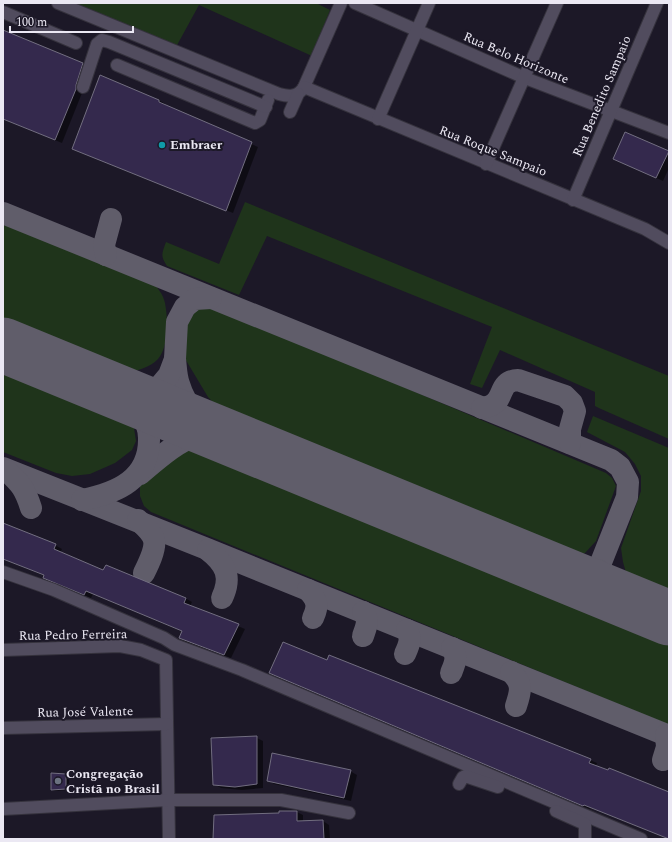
<svg xmlns="http://www.w3.org/2000/svg" width="672" height="842" font-family="Spectral,serif">
  <rect width="100%" height="100%" fill="#1c1827"/>
  <g fill="#1f341b">
    <polygon points="71,3 316,3 330,10 312,56 199,5 176,47"/>
    <path d="M245 202 669 376V439L601 409 595 406V392L500 350 482 388 470 384 492 327 267 236 239 295 167 266C160 256 162 253 166 242L219 264Z"/>
    <path d="M3 220 152 282C158 288 163 294 165 303 168 319 169 346 158 359 150 368 137 370 127 373L3 323Z"/>
    <polygon points="199,304 209,304 606,473 612,478 616,486 596,541 585,553 575,555 232,417 221,411 208,397 184,357 181,340 183,320 190,310"/>
    <polygon points="3,361 116,407 127,415 134,428 136,441 132,450 115,463 90,474 72,476 56,473 3,452"/>
    <polygon points="593,416 669,448 669,594 627,576 623,562 621,548 641,491 641,476 635,464 625,452 587,432"/>
    <polygon points="189,445 203,445 216,449 669,634 669,725 151,512 144,506 140,496 140,484 147,473 180,449"/>
  </g>
  <g fill="#0007">
    <polygon points="3,31 89,67 82,89 82,93 62,143 3,119"/>
    <polygon points="159,100 165,104 165,106 258,147 233,213 80,152"/>
    <polygon points="625,133 669,152 669,168 663,181 614,159"/>
    <polygon points="3,524 55,545 62,549 60,553 103,571 185,598 192,602 190,606 245,629 231,658 186,642 180,638 183,632 93,594 91,598 51,582 44,578 45,576 3,559"/>
    <polygon points="328,661 590,760 597,763 596,766 669,793 669,839 590,808 590,809 270,673"/>
    <polygon points="257,738 263,741 263,788 242,790 221,788 214,784"/>
    <polygon points="350,771 357,775 351,801 274,784 268,780"/>
    <polygon points="66,775 69,776 69,790 55,791 52,790"/>
    <polygon points="297,812 303,815 303,822 323,821 329,825 330,839 214,839 280,814"/>
  </g>
  <g fill="none" stroke-linecap="round" stroke-linejoin="round">
    <g stroke="#605d6a" stroke-width="22">
      <path d="M3 213 611 460 620 467 628 482 627 497 598 570C598 580 600 585 607 593"/>
      <polyline points="106,255 104,245 111,219"/>
      <path d="M482 408C485 407 489 407 492 405 505 398 498 381 518 380L565 396 572 403 575 411 570 429V443"/>
      <polyline points="3,468 207,549 669,736"/>
      <path d="M7 471C21 484 25 489 31 508"/>
      <path d="M140 474C153 463 176 442 191 438 201 434 212 435 222 435 202 422 186 408 179 384 176 376 176 367 175 359"/>
      <path d="M82 500C117 493 150 479 149 438 149 429 145 417 139 410 129 398 114 392 101 385L132 396 145 393 158 388 169 375 175 359 177 322 185 307 195 299 211 298"/>
      <path d="M138 520C143 525 152 532 154 540 156 549 148 565 144 573"/>
      <path d="M208 550C226 564 232 577 222 598"/>
      <polyline points="576,580 590,577 598,570"/>
      <path d="M308 590C317 600 319 605 313 618"/>
      <path d="M363 636C366 627 370 620 363 612"/>
      <path d="M405 654C409 645 412 639 407 630"/>
      <path d="M511 672C523 684 521 691 516 706"/>
      <path d="M451 673C455 663 458 658 452 648"/>
      <polyline points="663,760 667,747 666,735"/>
    </g>
    <polyline stroke="#605d6a" stroke-width="55" points="3,345 669,618"/>
  </g>
  <g fill="#34294d" stroke="#726e80">
    <polygon points="3,30 83,63 76,85 76,89 55,140 3,119"/>
    <polygon points="100,75 159,100 159,102 252,142 226,211 72,149"/>
    <polygon points="625,132 669,151 656,178 613,159"/>
    <polygon points="3,523 56,544 54,549 103,570 106,565 186,598 184,603 239,624 224,655 179,638 182,631 86,591 84,595 43,578 44,575 3,559"/>
    <polygon points="283,642 327,660 329,655 591,759 589,763 608,770 609,768 669,792 669,839 584,805 583,806 269,673"/>
    <polygon points="257,736 257,784 235,787 213,785 211,738"/>
    <polygon points="272,753 351,770 344,798 267,781"/>
    <polygon points="51,773 66,774 66,789 51,790"/>
    <polygon points="279,811 297,811 297,821 323,820 324,839 213,839 214,815 279,813"/>
  </g>
  <g fill="none" stroke-linecap="round" stroke-linejoin="round">
    <g stroke="#35323d" stroke-width="14">
      <g id="minor">
        <path d="M58 3 279 94C289 97 298 97 304 87L341 3"/>
        <polyline points="355,3 525,78 669,133"/>
        <polyline points="3,12 76,43"/>
        <polyline points="117,65 255,123 260,120 268,100"/>
        <polyline points="83,87 97,44 102,40 109,42 266,107"/>
        <polyline points="304,87 645,229 669,243"/>
        <polyline points="290,112 298,94"/>
        <polyline points="378,119 429,3"/>
        <polyline points="486,164 557,3"/>
        <polyline points="573,200 657,3"/>
        <polyline points="3,572 54,590 164,638 175,645 242,670 641,839"/>
        <polyline points="3,650 120,646 141,650 166,660 169,839"/>
        <polyline points="3,728 167,724"/>
        <polyline points="459,784 463,777 465,776 498,787"/>
        <polyline points="3,809 168,800 281,800 349,813"/>
        <polyline points="556,811 585,824 585,839"/>
      </g>
    </g>
    <use href="#minor" stroke="#514c5e" stroke-width="12"/>
  </g>
  <circle fill="#0f9aa8" stroke="#1c1827" stroke-width="1.5" cx="162" cy="145" r="4"/>
  <circle fill="#6b7280" stroke="#1c1827" stroke-width="1.5" cx="58" cy="781" r="4"/>
  <g text-anchor="middle" dominant-baseline="central" stroke-width="4" stroke-linejoin="round" paint-order="stroke">
    <g font-size="13" fill="#ebe8f3" stroke="#1c1827">
      <text transform="translate(516 58) rotate(23)">Rua Belo Horizonte</text>
      <text transform="translate(602 96) rotate(-67)">Rua Benedito Sampaio</text>
      <text transform="translate(493 151) rotate(22)">Rua Roque Sampaio</text>
      <text transform="translate(73 635) rotate(-1)">Rua Pedro Ferreira</text>
      <text transform="translate(85 712) rotate(-1)">Rua José Valente</text>
    </g>
    <g font-size="13" font-weight="bold" fill="#ebe8f3" stroke="#1c1827" text-anchor="start">
      <text x="170" y="145">Embraer</text>
      <text x="66" y="774">Congregação<tspan x="66" dy="15">Cristã no Brasil</tspan></text>
    </g>
  </g>
  <rect width="672" height="842" fill="none" stroke="#ebe8f3" stroke-width="8"/>
  <path d="M10 26v6h123v-6" fill="none" stroke="#ebe8f3" stroke-width="2"/>
  <text x="16" y="26" font-size="12" fill="#ebe8f3" stroke="#1c1827" stroke-width="3" paint-order="stroke">100 m</text>
</svg>
